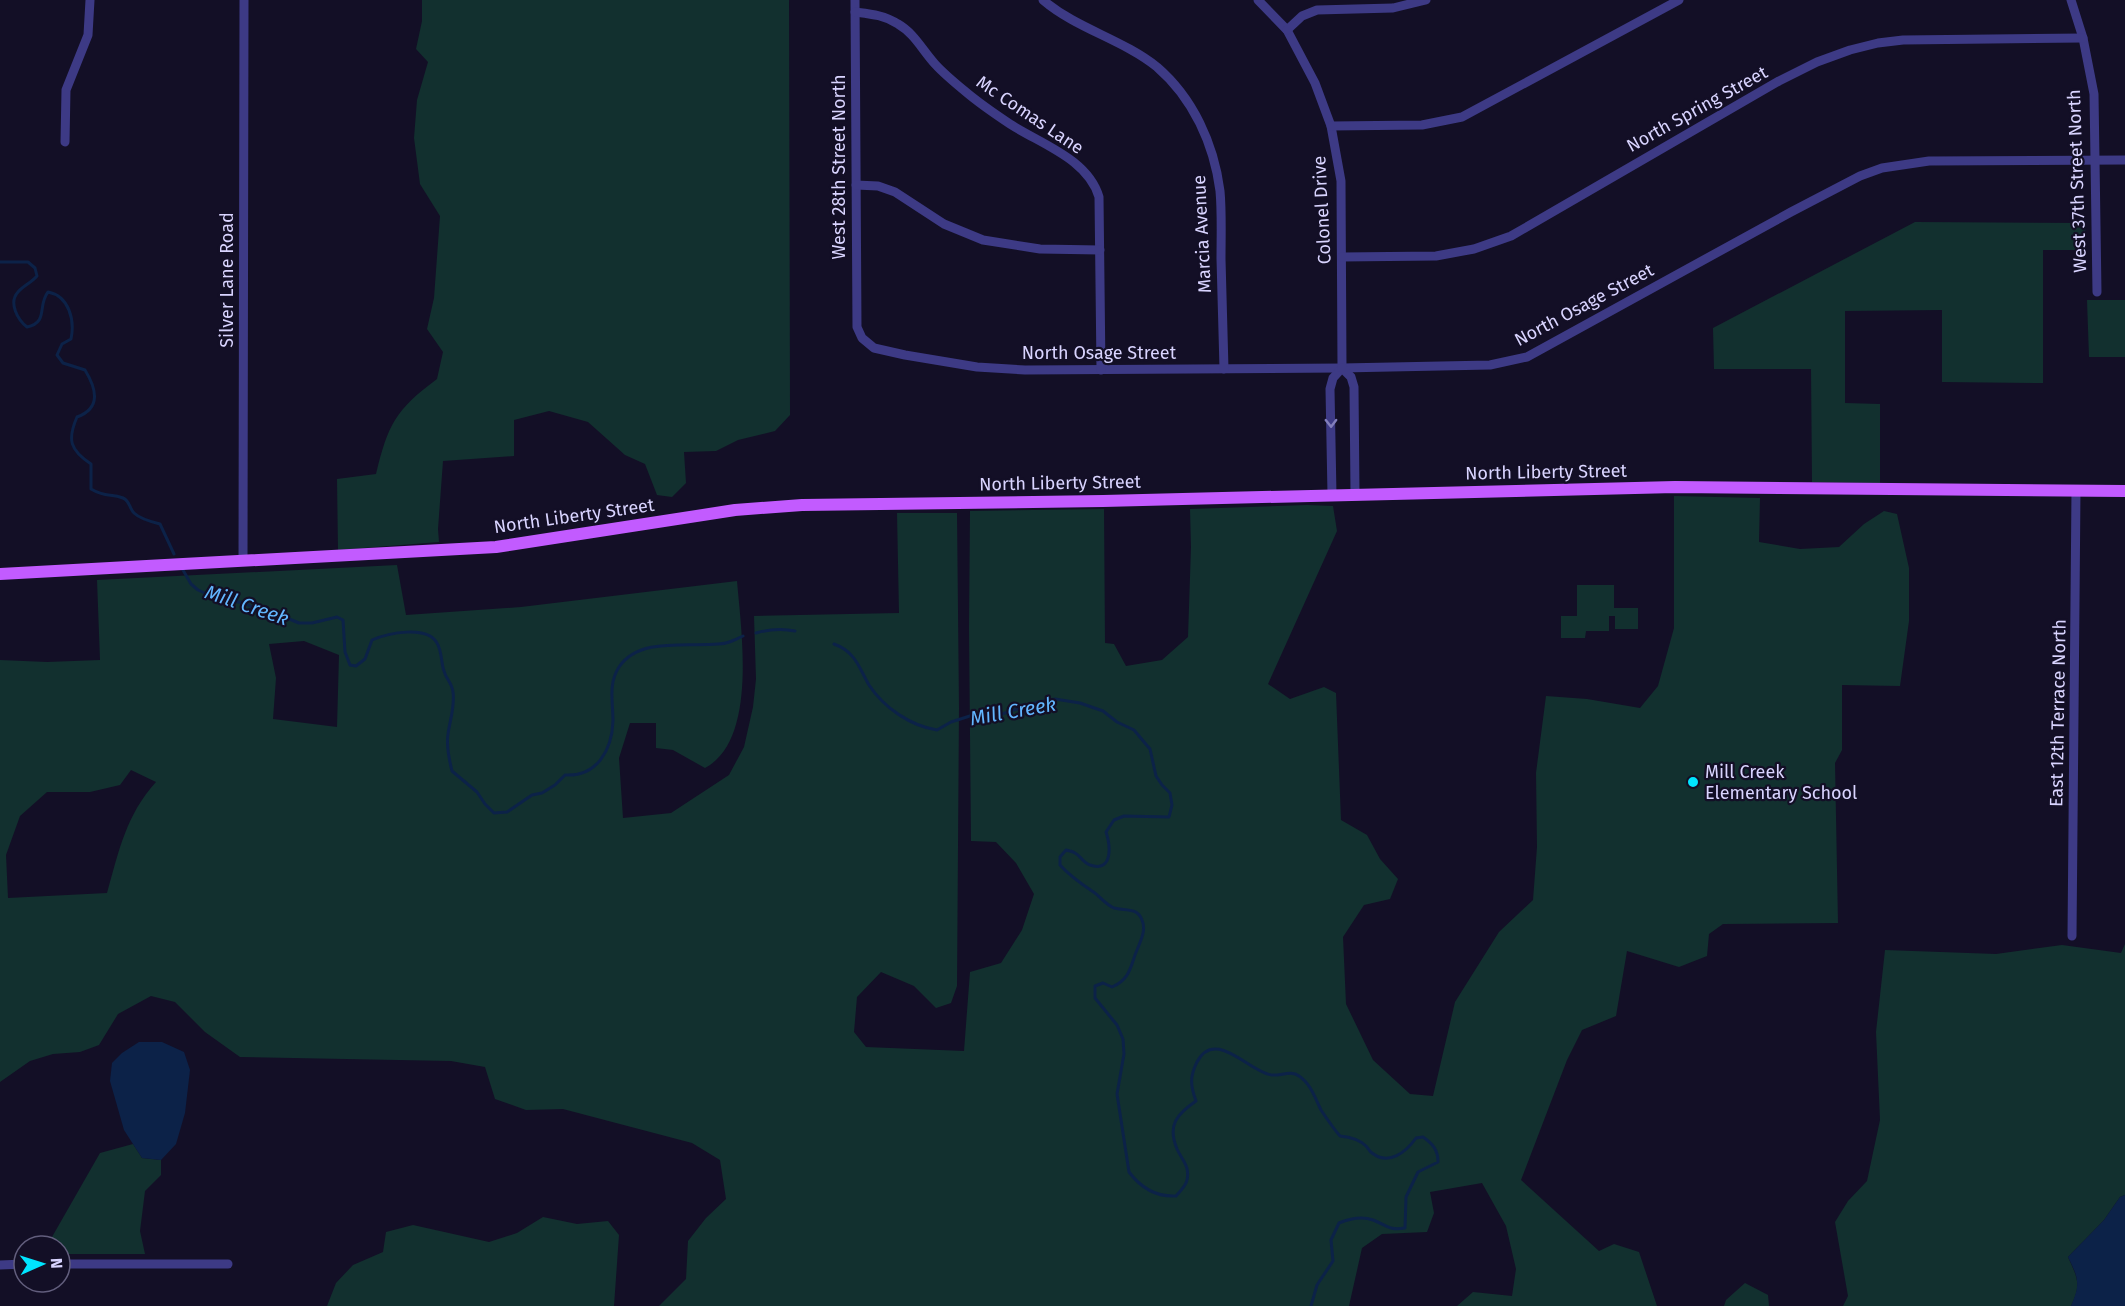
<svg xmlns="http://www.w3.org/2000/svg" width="2125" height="1306" font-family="'Fira Sans',sans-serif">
  <rect width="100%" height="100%" fill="#130f26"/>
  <g fill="#12302f" fill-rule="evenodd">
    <path d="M422 0H789L790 415 775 431 738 440 716 451 684 452 686 483 672 497 657 495 645 464 625 455 588 422 549 411 514 420V456L443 461 438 529 439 542 338 550 337 479 376 474C388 425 395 410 437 379L443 352 427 329 434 298 440 216 420 184 414 138 417 100 428 62 416 49 422 21Z"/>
    <polygon points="1915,222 2085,223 2086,250 2043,250 2043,383 1942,382 1942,310 1845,311 1845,403 1880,404 1880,483 1812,482 1811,369 1714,369 1713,328"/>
    <polygon points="2087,300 2125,300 2125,357 2089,357"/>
    <path d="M1674 496 1760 498 1759 542 1800 549 1839 547 1864 524 1884 511 1897 514 1909 568V621L1900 686 1842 685V750L1835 763 1838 923 1723 924 1709 934 1707 956 1679 967 1627 951 1616 1016 1582 1030 1567 1060 1521 1180 1599 1251 1614 1244 1639 1252 1657 1306H1457L1473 1292 1512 1296 1516 1269 1506 1226 1482 1183 1430 1192 1434 1213 1427 1232 1382 1234 1362 1248 1349 1306H659L686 1279 688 1241 706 1218 726 1199 720 1160 692 1143 563 1109 526 1110 495 1099 485 1067 451 1061 240 1057 205 1032 175 1002 151 996 118 1014 99 1045 80 1052 53 1054 30 1061 0 1082V660L47 662 100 660 97 580 397 565 406 615 521 607 737 581C741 630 758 740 705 768L673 750 656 748V723H630L619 758 623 818 671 813 729 775 744 747 753 707 756 679 754 616 899 613 897 513H957L959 708 957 986 951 1003 936 1008 914 986 881 972 857 997 854 1032 866 1047 964 1051 970 972 1001 963 1022 930 1034 894 1016 863 996 842 971 841 969 628 970 511 1104 509 1105 643 1114 644 1126 666 1162 660 1188 637 1191 547 1190 509 1307 505 1333 506 1337 531 1268 684 1290 699 1324 687 1336 693 1341 820 1367 835 1380 859 1398 879 1390 899 1364 905 1343 937 1346 1004 1373 1060 1410 1094 1433 1096 1455 1002 1499 932 1533 900 1537 847 1536 773 1546 696 1587 699 1640 708 1658 686 1674 628ZM304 641 339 655 337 727 273 719 276 678 269 644ZM131 770 156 782C126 815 119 851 107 893L8 898 6 855 20 816 47 792H90L120 785Z"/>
    <polygon points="1577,585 1614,585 1614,608 1638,608 1638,629 1615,629 1615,616 1609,616 1609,631 1586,631 1585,638 1561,638 1561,616 1577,616"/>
    <path d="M2125 944V1195L2120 1197 2104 1220 2068 1257C2077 1277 2082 1284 2071 1306H1843L1848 1296 1835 1222 1848 1201 1867 1181 1880 1120 1876 1032 1885 950 1996 954 2062 945 2121 953Z"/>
    <polygon points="133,1144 142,1158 161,1160 161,1175 145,1191 140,1231 145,1254 60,1254 60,1246 50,1246 52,1237 100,1153"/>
    <polygon points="543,1217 577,1224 608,1221 619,1235 614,1306 327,1306 336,1283 353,1265 383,1252 386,1232 413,1225 489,1242 517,1233"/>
    <polygon points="1745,1283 1768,1295 1769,1306 1724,1306 1726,1300"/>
  </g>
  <g fill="#0c2248">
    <polygon points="139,1042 162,1042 184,1052 190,1070 185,1113 176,1144 161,1160 142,1158 124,1130 110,1081 112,1063 122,1053"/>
    <path d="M2125 1195V1306H2071C2081 1284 2078 1277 2068 1257L2104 1220 2120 1197Z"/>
  </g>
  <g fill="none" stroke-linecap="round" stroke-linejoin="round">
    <g stroke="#0c2248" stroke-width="3">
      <path d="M0 262H28L35 268 37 276C31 283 23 286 18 292 8 303 18 320 27 327 49 322 37 306 48 292 69 296 75 320 71 339L62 344 57 355 63 363 85 370C96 388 102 408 77 417 67 440 70 450 91 464V489C106 498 111 493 123 498 130 501 129 508 134 513 140 519 152 522 160 524L174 554"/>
      <path d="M183 570 191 584 198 590 218 599 245 603 255 609 272 612 299 623H312L337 617 343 620 345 652 350 665 356 666 365 659 372 640C388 633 427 625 437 643 442 651 441 663 444 671 446 679 452 683 453 692 455 706 450 720 448 734 446 746 449 759 452 771L477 792 485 804 494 813 507 812 532 795 542 793 555 785 565 775C597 777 612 750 613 721 613 702 608 684 619 667 639 637 687 647 718 644 727 644 735 640 743 636"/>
      <path d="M756 633C770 629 781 628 795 631"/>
      <path d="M834 644C856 652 859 668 869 685 884 708 911 726 937 730L951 722 973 715H999L1038 702 1055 699 1080 703 1103 711 1117 722 1134 730 1150 749 1156 776 1162 785 1170 793 1172 805 1169 817 1124 816 1114 820 1106 832C1110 844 1114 873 1090 865 1083 863 1081 856 1075 853 1072 851 1069 851 1066 850L1060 857V865C1070 876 1080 883 1092 891 1100 896 1105 904 1114 908 1125 911 1137 907 1142 920 1147 931 1139 944 1135 955 1130 970 1128 980 1112 987L1103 983 1095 986V998L1117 1025 1123 1039 1124 1054 1117 1094 1129 1172C1141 1188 1157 1197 1176 1196 1180 1191 1186 1186 1187 1180 1190 1166 1182 1160 1177 1149 1167 1125 1177 1114 1196 1101 1190 1085 1190 1076 1197 1062 1215 1027 1250 1073 1272 1075 1281 1076 1291 1070 1299 1076 1311 1084 1315 1098 1321 1110 1327 1119 1333 1128 1340 1136 1350 1137 1359 1139 1366 1146 1369 1149 1369 1151 1372 1153 1389 1166 1406 1152 1416 1138L1423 1137C1433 1144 1438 1150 1438 1162L1418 1172 1406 1197 1405 1228C1388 1231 1387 1225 1373 1220 1362 1216 1349 1219 1339 1223L1331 1240 1333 1261 1317 1285 1311 1306"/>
    </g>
    <g stroke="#3d3a85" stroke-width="9">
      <polyline points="855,0 857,327 862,338 874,348 905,355 977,367 1025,370 1342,368 1490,365 1527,357 1791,212 1860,176 1882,168 1929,161 2125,160"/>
      <path d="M1043 0C1077 29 1122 39 1157 67 1193 98 1214 144 1220 191 1222 213 1221 237 1221 259 1222 296 1223 332 1224 369"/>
      <polyline points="1258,0 1287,30 1315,83 1331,126 1341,181 1342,368 1333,378 1330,389 1332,495"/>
      <polyline points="2071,0 2083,38 2094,94 2097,292"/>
      <path d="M855 12C871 14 884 15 898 24 914 33 923 51 935 64 944 74 955 83 966 92 979 103 995 114 1010 124 1041 144 1088 159 1099 197L1101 370"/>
      <polyline points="1287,30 1302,16 1317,10 1393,8 1426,0"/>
      <polyline points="1331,126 1422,125 1462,117 1679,0"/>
      <polyline points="65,142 66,90 88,35 90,0"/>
      <polyline points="856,185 878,186 895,192 944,224 983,240 1040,249 1100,250"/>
      <polyline points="1342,257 1436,256 1474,249 1511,236 1779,81 1817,62 1850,50 1878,43 1903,40 2083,38"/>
      <polyline points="1342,368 1351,377 1354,387 1355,494"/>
      <polyline points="243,561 244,0"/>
      <polyline points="2072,936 2076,490"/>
      <polyline points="60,1264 228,1264"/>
      <polyline points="0,1265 24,1264"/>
    </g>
    <polyline stroke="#c25bff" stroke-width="12" points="0,574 496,547 735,510 802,505 1103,501 1675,487 2125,491"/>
  </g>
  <defs><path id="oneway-chevron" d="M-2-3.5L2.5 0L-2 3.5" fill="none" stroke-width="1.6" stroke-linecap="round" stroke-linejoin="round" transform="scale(1.5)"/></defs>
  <use stroke="#837fbc" href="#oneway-chevron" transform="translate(1331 423) rotate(89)"/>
  <circle fill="#00e5ff" stroke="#130f26" stroke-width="2" cx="1693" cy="782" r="6"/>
  <g text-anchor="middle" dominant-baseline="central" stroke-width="4.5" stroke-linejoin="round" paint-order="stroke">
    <g font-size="18" fill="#d9d4ff" stroke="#130f26">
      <text transform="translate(1697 109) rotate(-29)">North Spring Street</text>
      <text transform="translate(1030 115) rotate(34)">Mc Comas Lane</text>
      <text transform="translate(839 167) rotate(-90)">West 28th Street North</text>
      <text transform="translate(2077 181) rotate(-92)">West 37th Street North</text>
      <text transform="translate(1322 210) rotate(-93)">Colonel Drive</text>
      <text transform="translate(1202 234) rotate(-93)">Marcia Avenue</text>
      <text transform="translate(227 280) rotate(-90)">Silver Lane Road</text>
      <text transform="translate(1584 305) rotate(-28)">North Osage Street</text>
      <text x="1099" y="353">North Osage Street</text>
      <text transform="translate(1546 472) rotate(-1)">North Liberty Street</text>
      <text transform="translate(1060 483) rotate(-1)">North Liberty Street</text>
      <text transform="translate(574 516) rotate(-8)">North Liberty Street</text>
      <text transform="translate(2058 713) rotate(-89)">East 12th Terrace North</text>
    </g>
    <g font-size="18" fill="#d9d4ff" stroke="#130f26" text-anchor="start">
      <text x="1705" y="772">Mill Creek<tspan x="1705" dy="21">Elementary School</tspan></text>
    </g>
    <g font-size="20" font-style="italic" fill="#62b6ff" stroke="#130f26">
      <text transform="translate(247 605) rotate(19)">Mill Creek</text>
      <text transform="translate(1013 711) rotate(-10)">Mill Creek</text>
    </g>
  </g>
  <g transform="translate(42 1264) rotate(87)"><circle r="28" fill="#130f26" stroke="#625e7d" stroke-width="1.5"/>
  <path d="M0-4.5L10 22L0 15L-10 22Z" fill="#00e5ff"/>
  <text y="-9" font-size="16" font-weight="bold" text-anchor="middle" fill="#d9d4ff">N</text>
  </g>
</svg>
